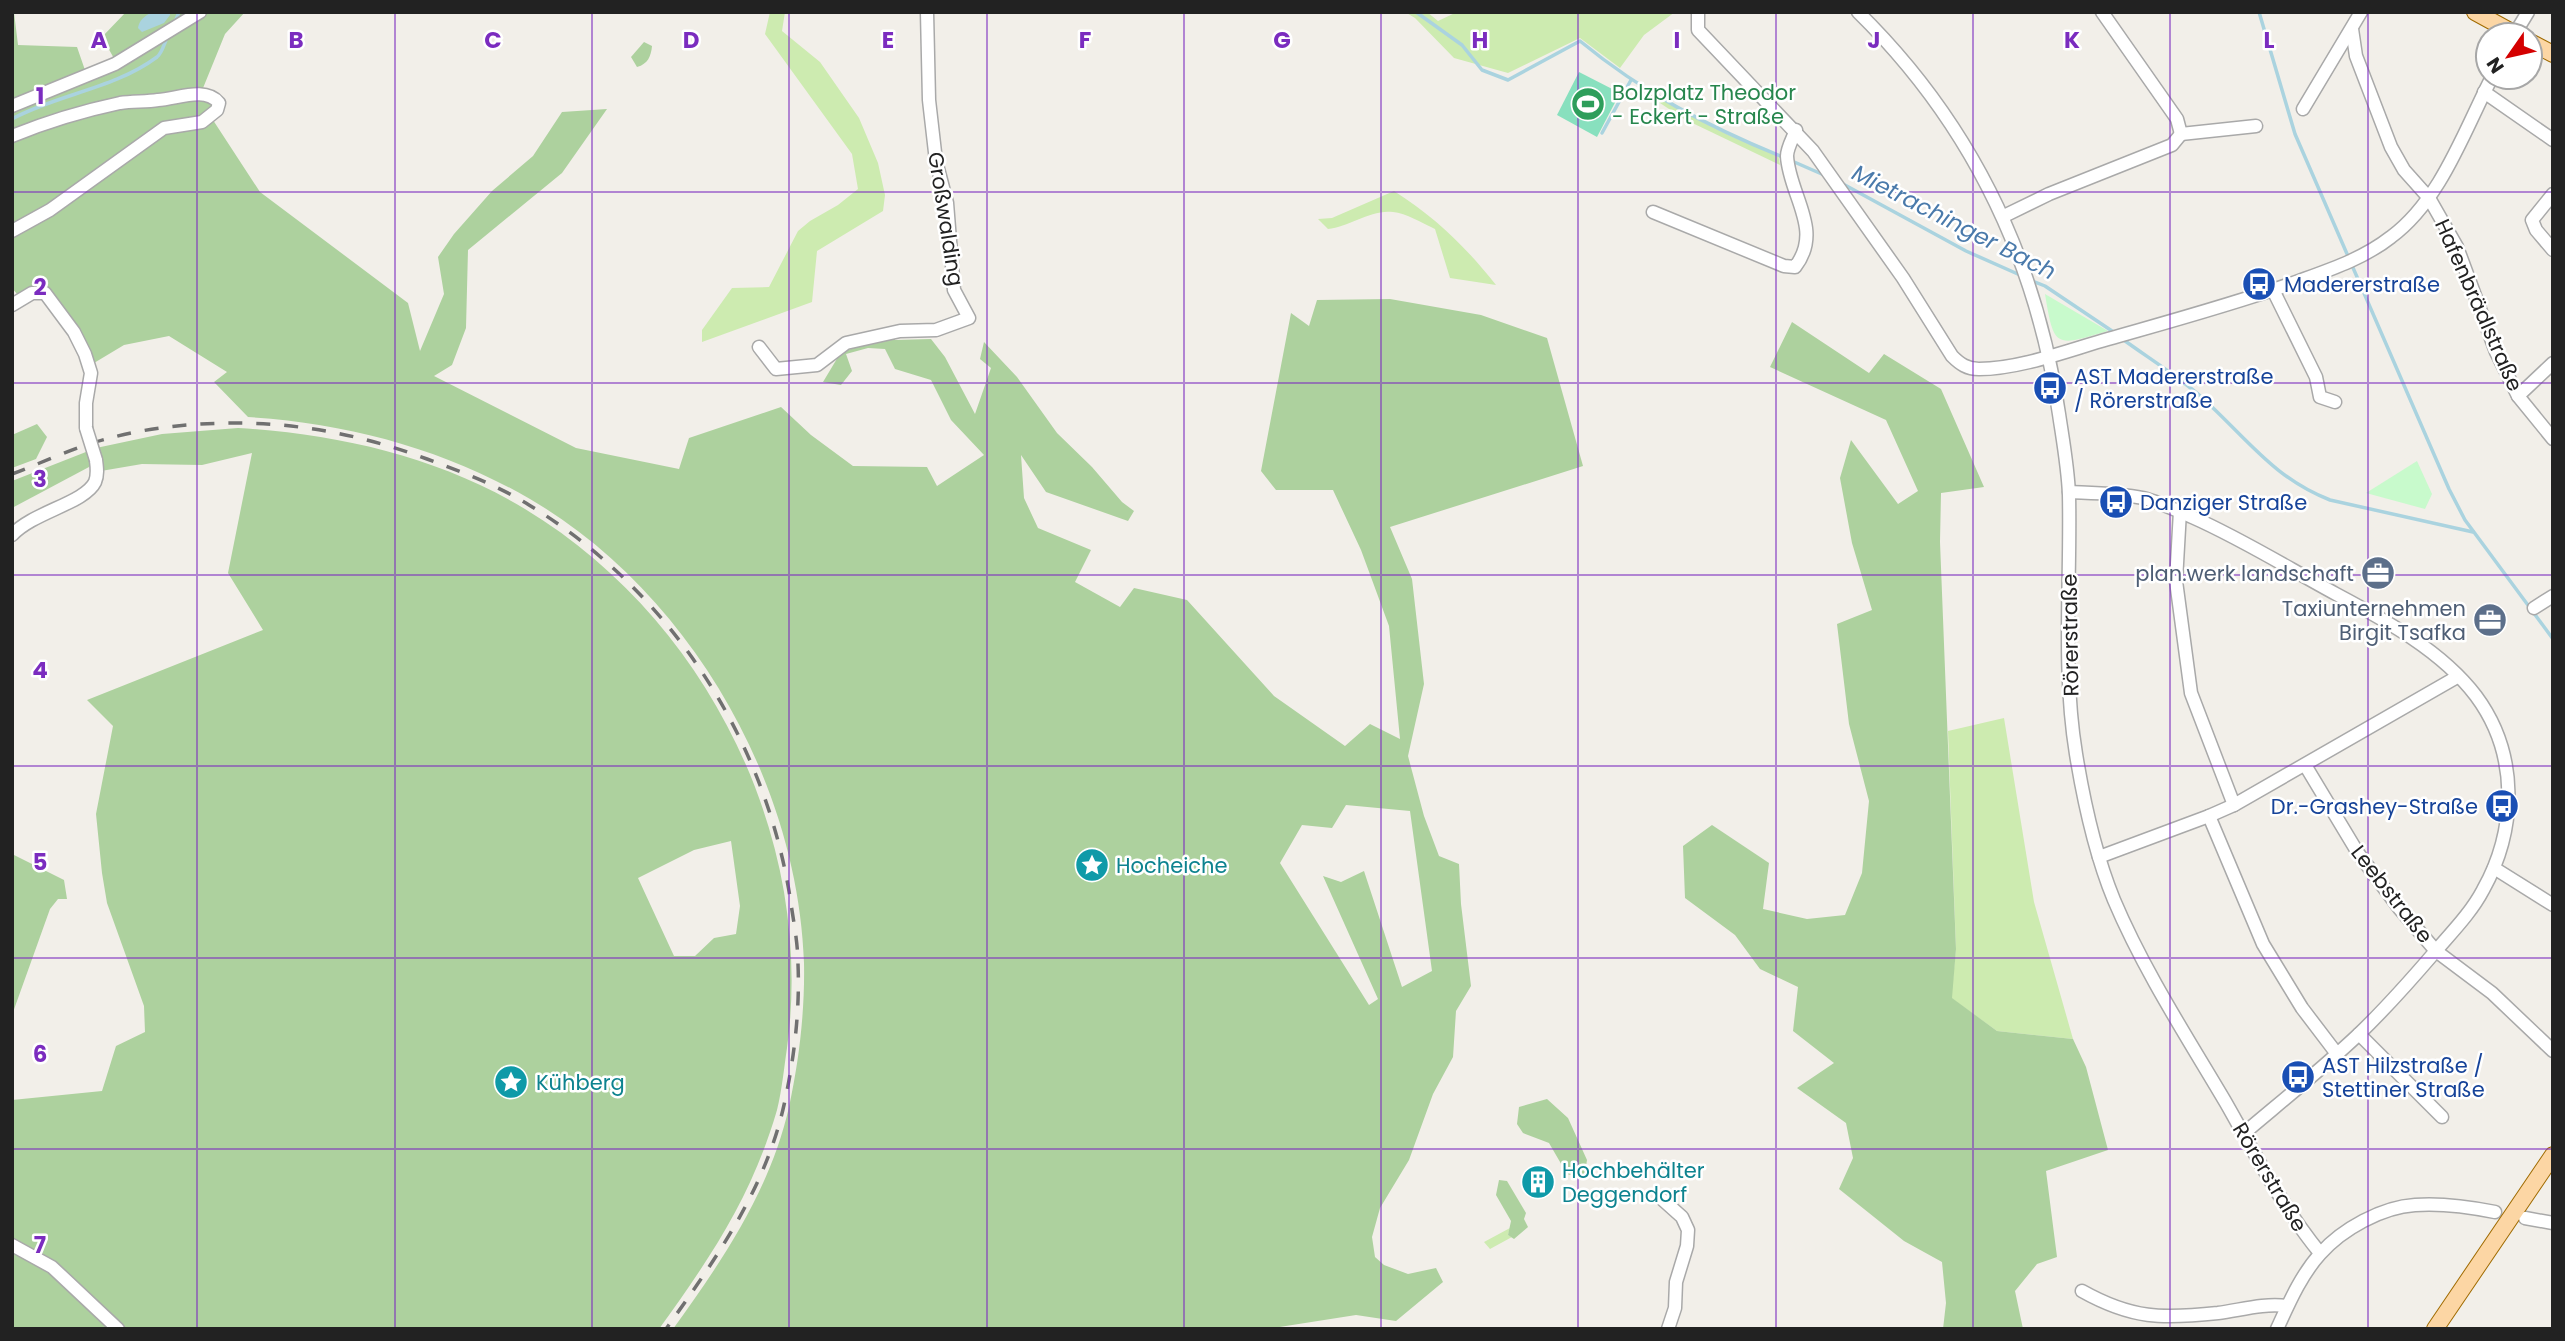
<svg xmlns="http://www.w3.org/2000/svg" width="2565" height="1341" font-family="Poppins,sans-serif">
  <rect width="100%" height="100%" fill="#f2efe9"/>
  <g fill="#cdebb0">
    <polygon points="770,12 785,12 782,31 820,62 859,118 878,163 885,195 883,211 817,251 812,302 702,342 702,330 732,288 769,287 798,231 810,221 838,205 858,189 852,154 765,34"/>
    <polygon points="1405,12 1427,12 1438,21 1457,12 1675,12 1644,35 1620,68 1580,38 1508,73 1454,58 1415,18"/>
    <path d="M1651 93C1692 117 1733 140 1778 154L1780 165 1684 119 1648 95Z"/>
    <path d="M1394 191C1436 218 1465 246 1496 285L1450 278 1435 229C1422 223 1406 213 1393 212 1371 209 1349 227 1328 229L1318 219 1332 218Z"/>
    <polygon points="2004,718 2034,902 2073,1039 1997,1031 1951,998 1956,949 1948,731"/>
    <polygon points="1510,1228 1508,1235 1512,1237 1490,1249 1484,1242"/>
  </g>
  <g fill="#add19e" fill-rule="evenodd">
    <path d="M12 12H14L18 45 77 47 86 73 116 62 102 37 126 12H245L225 34 201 93 216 97 211 117 260 192 408 303 420 351 444 294 438 257 454 234 492 191 533 156 562 112 607 109 562 173 468 250 466 328 452 365 434 376 576 448 679 469 689 438 781 407 811 435 853 466 927 467 937 486 984 455 951 420 931 380 895 369 885 349 868 348 846 354 852 371 841 385 823 382 841 352 894 336 895 340 931 339 945 357 975 414 991 368 980 359 984 342 1017 377 1057 433 1092 467 1122 502 1134 511 1128 521 1046 492 1021 455 1024 498 1038 528 1091 550 1075 582 1120 607 1134 588 1187 600 1274 696 1345 746 1370 724 1400 739 1389 626 1361 550 1333 490H1276L1261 471 1291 313 1309 326 1317 300 1390 299 1481 315 1547 338 1583 466 1390 527 1412 579 1424 684 1408 756 1424 816 1439 856 1459 864 1461 904 1471 986 1456 1011 1453 1057 1433 1094 1409 1160 1380 1208 1372 1237 1375 1257 1384 1265 1408 1274 1436 1268 1443 1282 1396 1321 1356 1315 1267 1329H673C722 1261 770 1191 789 1107 799 1061 805 1011 804 963 798 781 688 591 530 499 444 449 347 423 248 417L214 382 227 372 169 336 124 345 89 366 55 303 32 292 17 294 12 288ZM1346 805 1410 811 1432 971 1402 987 1364 871 1341 882 1323 876 1378 999 1369 1005 1280 863 1302 825 1332 828Z"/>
    <path d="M644 42 652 46C651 56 648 64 637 67L631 57Z"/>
    <polygon points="1792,322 1869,373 1884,354 1941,389 1984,487 1941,493 1940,542 1956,949 1952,998 1997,1031 2073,1039 2086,1067 2108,1150 2046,1171 2057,1257 2037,1264 2015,1291 2023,1329 1943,1329 1946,1303 1942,1262 1904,1241 1839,1189 1853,1158 1846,1123 1797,1088 1834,1063 1793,1031 1798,987 1760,969 1735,935 1685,898 1683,846 1712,825 1769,863 1763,909 1807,919 1845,915 1862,873 1869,801 1849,724 1837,624 1872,610 1852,543 1840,478 1851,440 1898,504 1918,491 1886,420 1770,367"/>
    <polygon points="37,424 47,437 36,459 12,468 12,435"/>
    <path d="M238 428C338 434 439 457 525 509 706 618 816 838 787 1048 784 1068 782 1090 777 1110 752 1196 711 1257 659 1329H12V1100L102 1091 116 1046 145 1032 144 1006 107 903 102 873 96 814 113 726 87 700 263 630 228 573 252 453 202 465 142 464 101 471 96 448 162 434ZM731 841 740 906 736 934 714 938 695 956H674L638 878 694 850Z"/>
    <polygon points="91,450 94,459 89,467 12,508 12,481"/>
    <polygon points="12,854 64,880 67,899 58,899 50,909 12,1015"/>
    <polygon points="1547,1099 1568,1118 1587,1160 1584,1179 1567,1174 1549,1143 1523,1133 1517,1124 1519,1107"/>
    <polygon points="1499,1180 1507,1181 1526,1213 1524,1219 1528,1227 1514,1239 1508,1235 1511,1221 1496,1195"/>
  </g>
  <g fill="#c8facc">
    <path d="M2045 294 2108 331C2056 346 2054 350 2045 294Z"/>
    <polygon points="2417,461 2432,494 2425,509 2366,493"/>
  </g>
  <polygon fill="#88e0be" points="1579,72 1620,93 1597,137 1557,115"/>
  <path fill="#aad3df" d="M152 12H170V15L164 23 142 32 138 28C139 20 145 16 152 12Z"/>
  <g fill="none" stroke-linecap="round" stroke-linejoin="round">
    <g stroke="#aad3df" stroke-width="3.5">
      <path d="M1416 12 1462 45 1482 70 1508 80 1580 41C1643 93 1709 127 1785 158"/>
      <polyline points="2259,12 2295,134 2449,489 2465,520 2553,639"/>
      <polyline points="175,22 179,12"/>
      <path d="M12 119C58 94 114 89 157 57 162 53 164 44 167 38"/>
      <polyline points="1602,133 1631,80"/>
      <polyline points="1792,161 1824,175"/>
      <polyline points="1843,184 1966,251 2020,275"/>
      <polyline points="2030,280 2045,286 2115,333"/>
      <path d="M2121 338C2151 360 2186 381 2212 407 2251 444 2278 480 2330 500L2473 532"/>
    </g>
    <g stroke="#a9a9a9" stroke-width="15">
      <g id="minor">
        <path d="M1698 12V30L1813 151 1903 278 1952 356C1960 364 1967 369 1979 369 2020 369 2069 350 2108 339 2171 321 2234 304 2296 282 2329 270 2363 259 2391 237 2441 200 2464 131 2492 77"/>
        <path d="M1858 12C1971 123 2036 258 2059 414 2063 441 2068 468 2069 495 2071 581 2062 669 2076 754 2084 803 2095 854 2114 900 2144 971 2187 1037 2226 1103 2255 1154 2283 1208 2320 1253"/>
        <polyline points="2102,12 2177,119 2181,134"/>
        <polyline points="2352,29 2356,56 2391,147 2404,170 2429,198 2457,247 2496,352 2518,396 2553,439"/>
        <polyline points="2514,35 2528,12"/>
        <polyline points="2484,92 2553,140"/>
        <polyline points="12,106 115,64 200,12"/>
        <polyline points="2303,109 2361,12"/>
        <polyline points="2181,134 2256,126"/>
        <path d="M12 136C44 123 87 110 120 103 133 101 146 102 158 100 177 99 205 86 219 103L217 110 202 122 164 128 50 210 12 231"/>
        <polyline points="2553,194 2532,220 2536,230 2553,250"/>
        <path d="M1653 212 1784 266 1795 267C1824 230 1789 195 1787 156 1787 148 1793 138 1796 130"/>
        <polyline points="2004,216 2049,194 2172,145 2181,134"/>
        <polyline points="2273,290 2316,377 2320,397 2335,402"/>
        <polyline points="12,305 32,293 45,293 74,332 85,354 91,373 86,403 86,428"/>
        <polyline points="759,347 776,369 817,365 846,343 900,331 936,330 969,318 954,290 947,203 936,161 929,100 927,12"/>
        <polyline points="2518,396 2553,363"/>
        <path d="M2069 492C2094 493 2119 493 2143 498 2159 502 2176 510 2192 517 2242 539 2288 568 2336 594 2385 620 2442 651 2476 696 2519 754 2517 829 2483 890 2471 913 2451 933 2434 953 2410 981 2386 1008 2359 1034 2322 1069 2282 1101 2243 1134"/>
        <polyline points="2180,511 2176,581 2191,693 2234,805"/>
        <path d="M12 535C33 512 85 503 95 482 98 475 97 468 96 460"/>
        <polyline points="2534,608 2553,596"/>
        <polyline points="2305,765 2358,853 2399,908 2436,951 2492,993 2553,1051"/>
        <polyline points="2209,816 2263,944 2302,1008 2337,1054"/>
        <polyline points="2099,857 2209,816 2234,805 2457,677"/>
        <polyline points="2494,868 2553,905"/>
        <polyline points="2359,1034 2442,1117"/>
        <polyline points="1663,1200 1682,1217 1688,1230 1687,1246 1676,1282 1675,1308 1668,1329"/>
        <polyline points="2525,1218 2553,1223"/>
        <polyline points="12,1245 52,1267 118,1329"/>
        <path d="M2082 1291C2132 1319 2162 1319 2218 1313 2241 1310 2263 1303 2287 1306"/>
        <path d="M2277 1329C2289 1303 2301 1275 2320 1254 2342 1229 2382 1207 2415 1205 2441 1203 2470 1207 2495 1212"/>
      </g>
    </g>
    <g stroke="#a06b00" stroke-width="18">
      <g id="major">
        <polyline points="2475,12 2517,35"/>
        <polyline points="2530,42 2553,54"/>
        <polyline points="2435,1329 2553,1155"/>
      </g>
    </g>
    <use href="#minor" stroke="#fff" stroke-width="12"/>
    <use href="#major" stroke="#fcd6a4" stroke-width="16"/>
    <path stroke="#707070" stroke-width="3.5" stroke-dasharray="14 14" stroke-linecap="butt" d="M12 474C44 462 77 446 110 438 151 427 195 423 236 423 301 423 366 436 427 459 462 472 497 485 529 505 669 590 764 736 790 897 793 919 798 942 798 964 800 1011 794 1060 784 1105 765 1190 715 1260 666 1329"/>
    <g stroke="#a9a9a9" stroke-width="15" stroke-linecap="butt">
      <polyline id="minor-bridge" points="86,428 96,460"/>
    </g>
    <use href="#minor-bridge" stroke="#fff" stroke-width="12"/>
  </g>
  <path fill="none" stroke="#7b2cbf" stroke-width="2" stroke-opacity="0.55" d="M197 12V1329M395 12V1329M592 12V1329M789 12V1329M987 12V1329M1184 12V1329M1381 12V1329M1578 12V1329M1776 12V1329M1973 12V1329M2170 12V1329M2368 12V1329M12 192H2553M12 383H2553M12 575H2553M12 766H2553M12 958H2553M12 1149H2553"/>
  <defs>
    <g id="stadium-disc" transform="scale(1.75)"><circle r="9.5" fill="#2e9e5b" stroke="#fff"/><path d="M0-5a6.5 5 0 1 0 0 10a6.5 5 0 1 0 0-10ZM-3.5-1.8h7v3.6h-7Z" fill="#fff"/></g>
    <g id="bus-disc" transform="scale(1.75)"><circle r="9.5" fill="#1a4fb4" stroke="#fff"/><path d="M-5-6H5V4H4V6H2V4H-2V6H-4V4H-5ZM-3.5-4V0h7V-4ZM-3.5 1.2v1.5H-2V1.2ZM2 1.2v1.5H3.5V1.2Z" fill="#fff"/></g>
    <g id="office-disc" transform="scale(1.75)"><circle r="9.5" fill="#5c6f8a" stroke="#fff"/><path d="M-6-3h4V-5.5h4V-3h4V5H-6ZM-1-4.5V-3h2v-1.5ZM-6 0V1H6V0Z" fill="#fff"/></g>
    <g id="sight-disc" transform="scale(1.75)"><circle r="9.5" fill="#0f9aa8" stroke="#fff"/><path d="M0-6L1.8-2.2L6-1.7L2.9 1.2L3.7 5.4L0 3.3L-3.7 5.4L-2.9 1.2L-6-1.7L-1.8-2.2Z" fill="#fff"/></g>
    <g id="building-disc" transform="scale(1.75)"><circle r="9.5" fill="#0f9aa8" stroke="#fff"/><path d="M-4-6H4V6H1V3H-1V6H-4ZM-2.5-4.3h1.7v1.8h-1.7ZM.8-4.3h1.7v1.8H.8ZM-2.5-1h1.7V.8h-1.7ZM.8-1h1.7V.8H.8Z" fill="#fff"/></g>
  </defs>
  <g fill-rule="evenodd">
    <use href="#stadium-disc" x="1588" y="104"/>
    <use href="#bus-disc" x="2259" y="284"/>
    <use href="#bus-disc" x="2050" y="388"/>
    <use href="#bus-disc" x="2116" y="502"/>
    <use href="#office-disc" x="2378" y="573"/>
    <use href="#office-disc" x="2490" y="620"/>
    <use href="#bus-disc" x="2502" y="806"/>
    <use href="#sight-disc" x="1092" y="865"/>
    <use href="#bus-disc" x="2298" y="1077"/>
    <use href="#sight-disc" x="511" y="1082"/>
    <use href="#building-disc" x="1538" y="1182"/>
  </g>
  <g text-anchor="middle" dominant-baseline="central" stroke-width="5" stroke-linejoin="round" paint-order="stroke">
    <g font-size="21" fill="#27864d" stroke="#fff" text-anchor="start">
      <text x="1612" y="92">Bolzplatz Theodor<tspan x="1612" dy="24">- Eckert - Straße</tspan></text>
    </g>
    <g font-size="21" fill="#222" stroke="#fff">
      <text transform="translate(946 219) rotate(81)">Großwalding</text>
      <text transform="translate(2479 305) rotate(66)">Hafenbrädlstraße</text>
      <text transform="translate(2070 635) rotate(-91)">Rörerstraße</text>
      <text transform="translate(2392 894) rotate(52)">Leebstraße</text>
      <text transform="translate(2270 1177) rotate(59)">Rörerstraße</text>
    </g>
    <g font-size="21" fill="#164399" stroke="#fff" text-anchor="start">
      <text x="2284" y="284">Madererstraße</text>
      <text x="2074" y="376">AST Madererstraße<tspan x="2074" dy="24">/ Rörerstraße</tspan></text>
      <text x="2140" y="502">Danziger Straße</text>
      <text x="2478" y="806" text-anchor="end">Dr.-Grashey-Straße</text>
      <text x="2322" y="1065">AST Hilzstraße /<tspan x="2322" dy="24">Stettiner Straße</tspan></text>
    </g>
    <g font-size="21" fill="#4e5e75" stroke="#fff" text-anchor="end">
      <text x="2354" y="573">plan.werk landschaft</text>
      <text x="2466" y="608">Taxiunternehmen<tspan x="2466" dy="24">Birgit Tsafka</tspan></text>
    </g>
    <g font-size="21" fill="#0d838f" stroke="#fff" text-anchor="start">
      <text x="1116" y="865">Hocheiche</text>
      <text x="536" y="1082">Kühberg</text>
      <text x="1562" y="1170">Hochbehälter<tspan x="1562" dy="24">Deggendorf</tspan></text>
    </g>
    <g font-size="23" font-style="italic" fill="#4a7aab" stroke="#fff">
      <text transform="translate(1954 222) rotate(27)">Mietrachinger Bach</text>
    </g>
  </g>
  <g font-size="23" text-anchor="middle" font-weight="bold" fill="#7b2cbf" stroke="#fff" stroke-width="5" stroke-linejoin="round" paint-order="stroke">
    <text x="99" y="48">A</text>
    <text x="296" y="48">B</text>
    <text x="493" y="48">C</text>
    <text x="691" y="48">D</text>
    <text x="888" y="48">E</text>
    <text x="1085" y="48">F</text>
    <text x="1282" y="48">G</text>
    <text x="1480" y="48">H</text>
    <text x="1677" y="48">I</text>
    <text x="1874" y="48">J</text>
    <text x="2072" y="48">K</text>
    <text x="2269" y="48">L</text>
    <text x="40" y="104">1</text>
    <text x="40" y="295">2</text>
    <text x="40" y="487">3</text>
    <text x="40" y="678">4</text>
    <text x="40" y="870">5</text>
    <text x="40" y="1062">6</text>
    <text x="40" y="1253">7</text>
  </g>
  <rect width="2565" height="1341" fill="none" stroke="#222222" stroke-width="28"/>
  <g transform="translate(2509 56) rotate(236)"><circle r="33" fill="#ffffff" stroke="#a7a7a7" stroke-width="2"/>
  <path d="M0-5L12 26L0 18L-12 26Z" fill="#d40000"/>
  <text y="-10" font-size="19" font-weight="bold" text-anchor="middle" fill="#222222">N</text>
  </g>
</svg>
